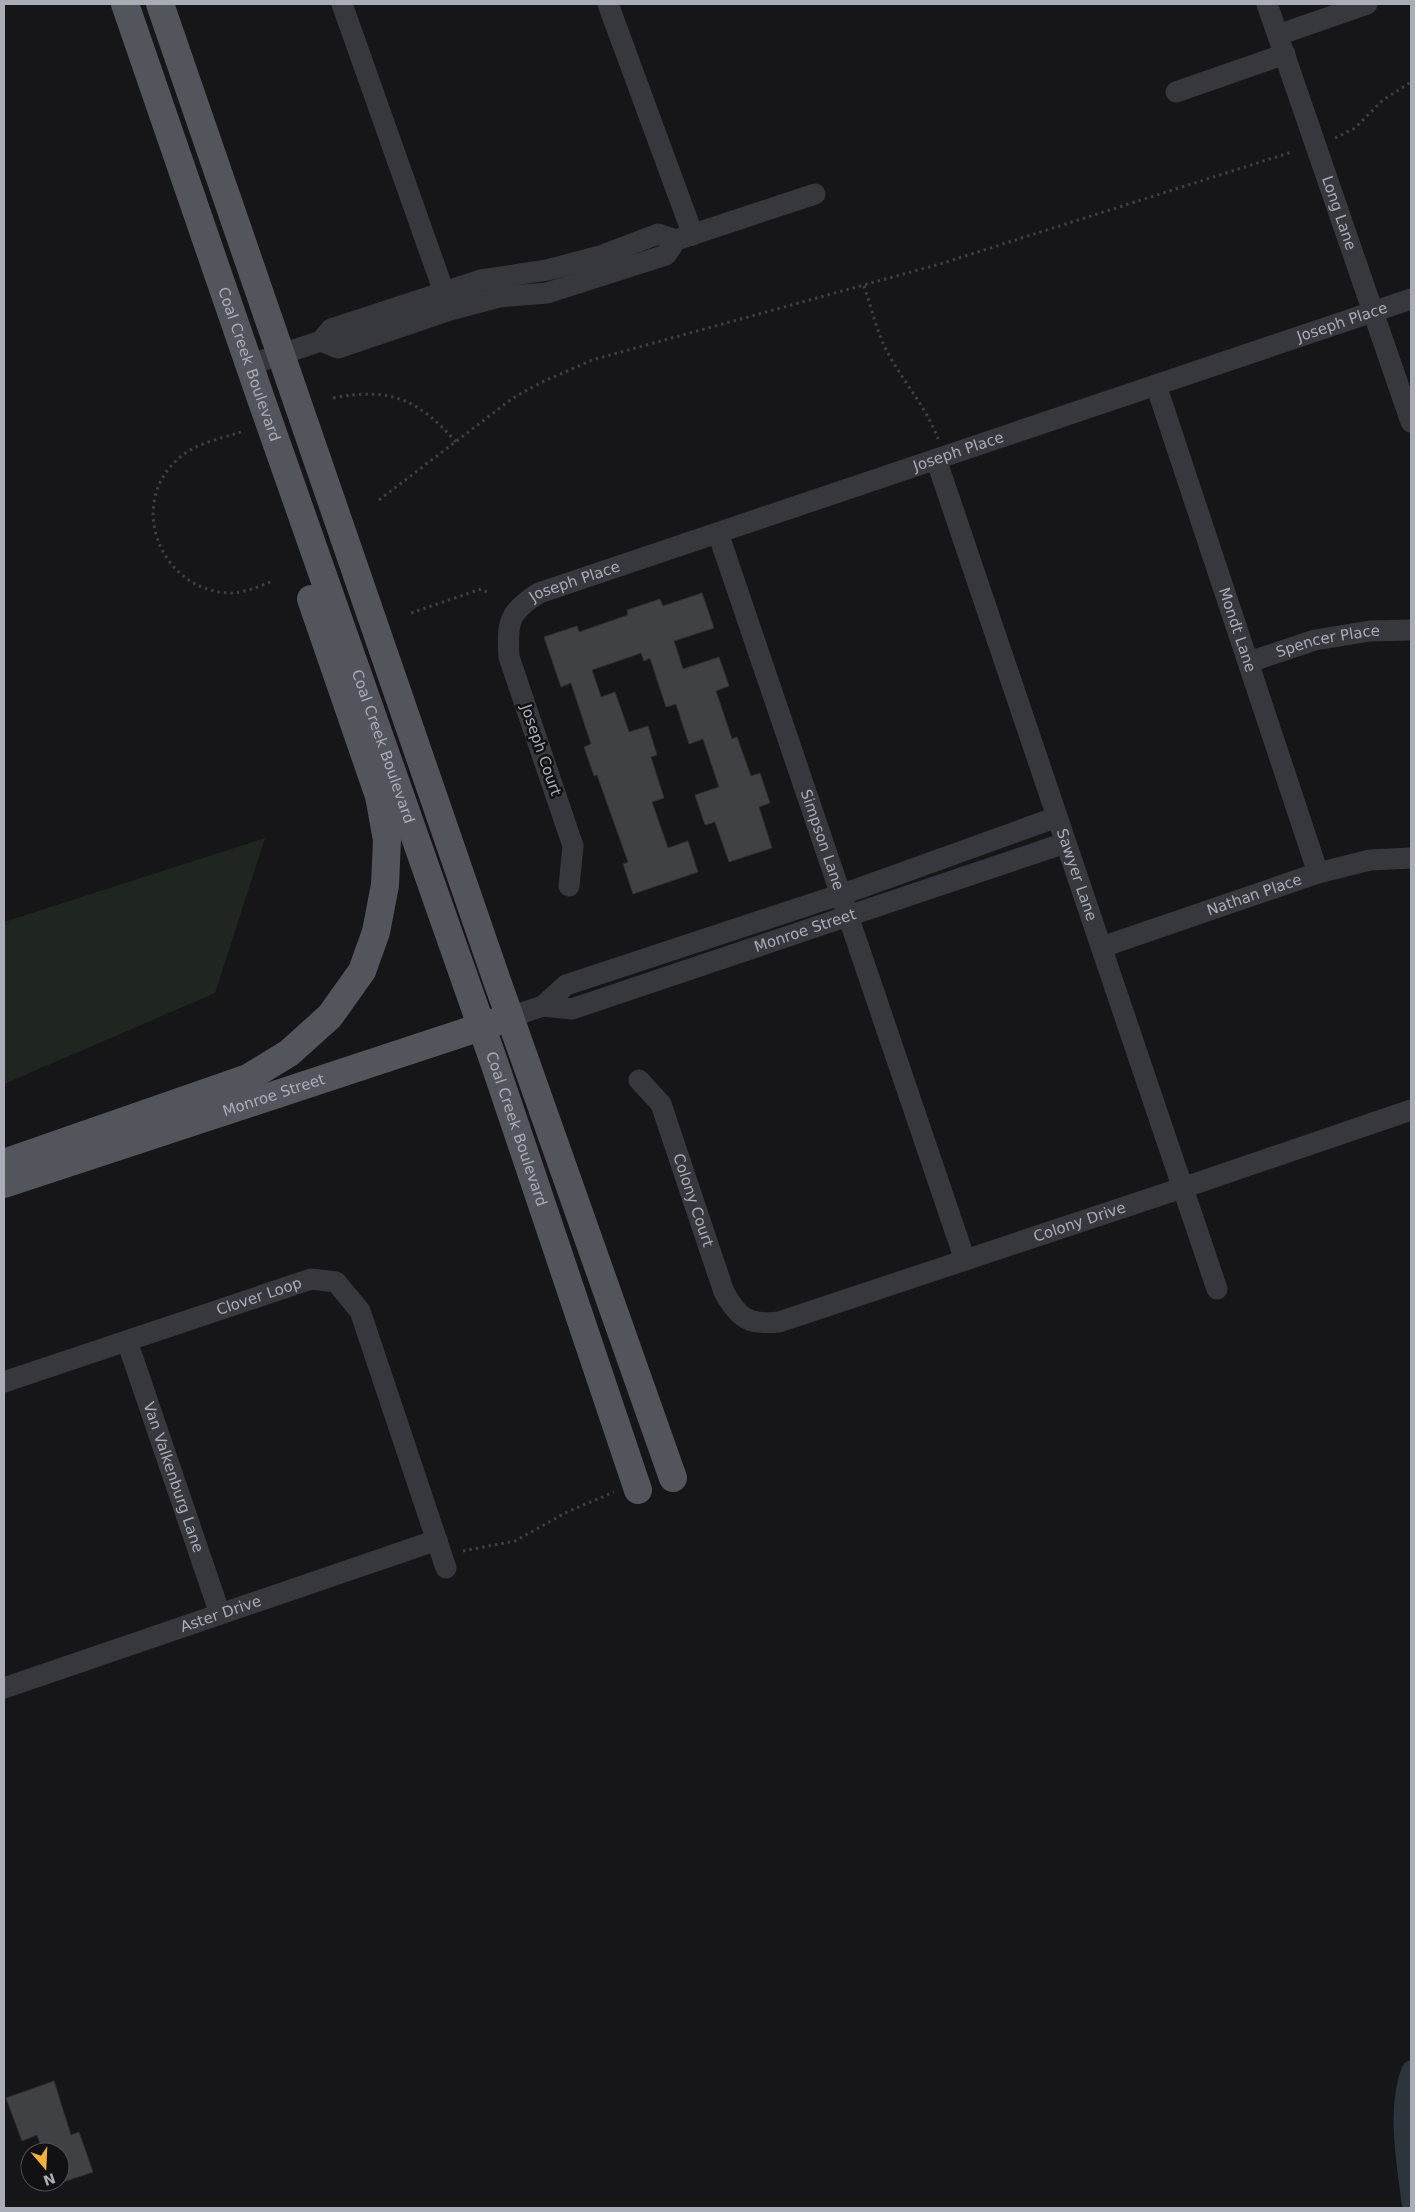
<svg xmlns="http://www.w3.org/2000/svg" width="1415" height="2212" font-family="'DejaVu Sans',sans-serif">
  <rect width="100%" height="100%" fill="#161618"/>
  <polygon fill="#1e261f" points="265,838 215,993 4,1084 4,922"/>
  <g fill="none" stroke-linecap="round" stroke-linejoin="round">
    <path stroke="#2c353c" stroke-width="19" d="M1411 2070C1396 2108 1406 2162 1411 2202"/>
  </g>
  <g fill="#404145" stroke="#303034">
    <polygon points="702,593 714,628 674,641 683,669 719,657 729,686 716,691 732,739 737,737 751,776 760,773 770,803 759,807 772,848 729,862 715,822 705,825 695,795 719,787 703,739 689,744 676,704 666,707 650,658 644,661 641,653 592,670 601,697 615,692 629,732 648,726 657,755 651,757 664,798 652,802 668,848 688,841 698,872 633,894 623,864 628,862 597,775 594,776 584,747 591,744 571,683 561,687 544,637 577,626 579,632 628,615 627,610 660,599 663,606"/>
    <polygon points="54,2081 71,2135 79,2132 93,2172 60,2183 60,2152 43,2152 37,2135 22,2141 6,2098"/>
  </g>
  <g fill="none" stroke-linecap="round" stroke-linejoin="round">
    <g stroke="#3d3f44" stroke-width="3" stroke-dasharray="2.5 4" stroke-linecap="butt">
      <polyline points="1335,138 1355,128 1383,100 1411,82"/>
      <path d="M864 286C872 309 877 334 889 355 905 384 926 407 938 439"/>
      <path d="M333 398C391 387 418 399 457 443"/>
      <path d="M241 432C220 439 195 443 178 459 125 506 163 594 233 593 246 592 260 586 273 581"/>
      <polyline points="379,500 513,398 540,383 592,360 940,264 1292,152"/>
      <polyline points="411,613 481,589 487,592"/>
      <polyline points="463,1551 515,1541 567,1512 614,1492"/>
    </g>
    <g stroke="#37383d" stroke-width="21">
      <polyline points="342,4 444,292"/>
      <polyline points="608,4 693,235"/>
      <path id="s1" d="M1267 4 1411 422"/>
      <polyline points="1278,35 1367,4"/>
      <polyline points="1176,92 1285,54"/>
      <polyline points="321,341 338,348 450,310 499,297 547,293 666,255 676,240"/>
      <polyline points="249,365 321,341 331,329 481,280 547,270 600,256 658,234 676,240 815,194"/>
      <path id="s2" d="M1156 385 1318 873"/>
      <path id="s3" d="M936 459 1217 1289"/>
      <path id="s4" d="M718 533 965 1260"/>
      <path id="s5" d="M1249 662 1315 640 1370 631 1411 630"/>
      <path id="s6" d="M569 886 573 846 509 657C507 623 508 612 539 593L1411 299"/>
      <path id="s7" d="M1102 947 1318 873 1370 860 1411 858"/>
      <path id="s8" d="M543 1006 572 1009 1065 843"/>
      <polyline points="510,1017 543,1006 566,985 860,888 1057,817"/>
      <path id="s9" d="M639 1080 661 1104 724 1292C739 1319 749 1325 779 1322L1200 1182 1411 1110"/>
      <path id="s10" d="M127 1341 220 1614"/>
      <path id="s11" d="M4 1382 311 1279 336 1282 360 1311 446 1568"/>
      <path id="s12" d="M4 1688 437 1540"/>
    </g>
    <g stroke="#53555c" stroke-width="28">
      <path id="s13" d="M125 4 260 396 495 1065 638 1490"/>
      <polyline points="160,4 496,978 673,1478"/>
      <polyline points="4,1163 248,1078 289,1053 330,1016 362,971 376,932 385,885 387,840 379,796 311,599"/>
      <path id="s14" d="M4 1184 499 1021"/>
    </g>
  </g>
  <g text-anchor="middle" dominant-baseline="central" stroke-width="5" stroke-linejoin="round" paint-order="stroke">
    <g font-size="15" fill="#a8adb8" stroke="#111113">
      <text stroke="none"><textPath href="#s1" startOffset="221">Long Lane</textPath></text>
      <text stroke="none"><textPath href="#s6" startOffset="1164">Joseph Place</textPath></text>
      <text stroke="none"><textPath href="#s13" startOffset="381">Coal Creek Boulevard</textPath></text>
      <text stroke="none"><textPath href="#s6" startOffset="759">Joseph Place</textPath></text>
      <text stroke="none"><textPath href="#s6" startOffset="354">Joseph Place</textPath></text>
      <text stroke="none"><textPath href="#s2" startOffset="258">Mondt Lane</textPath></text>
      <text stroke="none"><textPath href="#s5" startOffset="82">Spencer Place</textPath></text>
      <text stroke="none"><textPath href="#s13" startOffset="786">Coal Creek Boulevard</textPath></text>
      <text transform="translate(541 750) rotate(71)">Joseph Court</text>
      <text stroke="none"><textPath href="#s4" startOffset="324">Simpson Lane</textPath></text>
      <text stroke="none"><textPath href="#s3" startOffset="439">Sawyer Lane</textPath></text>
      <text stroke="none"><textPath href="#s7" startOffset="161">Nathan Place</textPath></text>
      <text stroke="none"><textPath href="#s8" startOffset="275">Monroe Street</textPath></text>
      <text stroke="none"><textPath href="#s14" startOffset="284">Monroe Street</textPath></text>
      <text stroke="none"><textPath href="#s13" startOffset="1191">Coal Creek Boulevard</textPath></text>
      <text stroke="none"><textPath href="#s9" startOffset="134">Colony Court</textPath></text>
      <text stroke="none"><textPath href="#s9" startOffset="616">Colony Drive</textPath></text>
      <text stroke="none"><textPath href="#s11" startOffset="269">Clover Loop</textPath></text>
      <text stroke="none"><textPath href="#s10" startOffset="144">Van Valkenburg Lane</textPath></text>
      <text stroke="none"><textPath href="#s12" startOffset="229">Aster Drive</textPath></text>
    </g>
  </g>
  <rect width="1415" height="2212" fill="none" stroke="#a8adb8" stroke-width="10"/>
  <g transform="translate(45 2167) rotate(161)"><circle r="24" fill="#111113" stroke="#4d4f55"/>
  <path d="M0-4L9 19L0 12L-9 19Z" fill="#f2b134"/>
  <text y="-8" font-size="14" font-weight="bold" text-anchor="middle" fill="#a8adb8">N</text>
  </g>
</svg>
